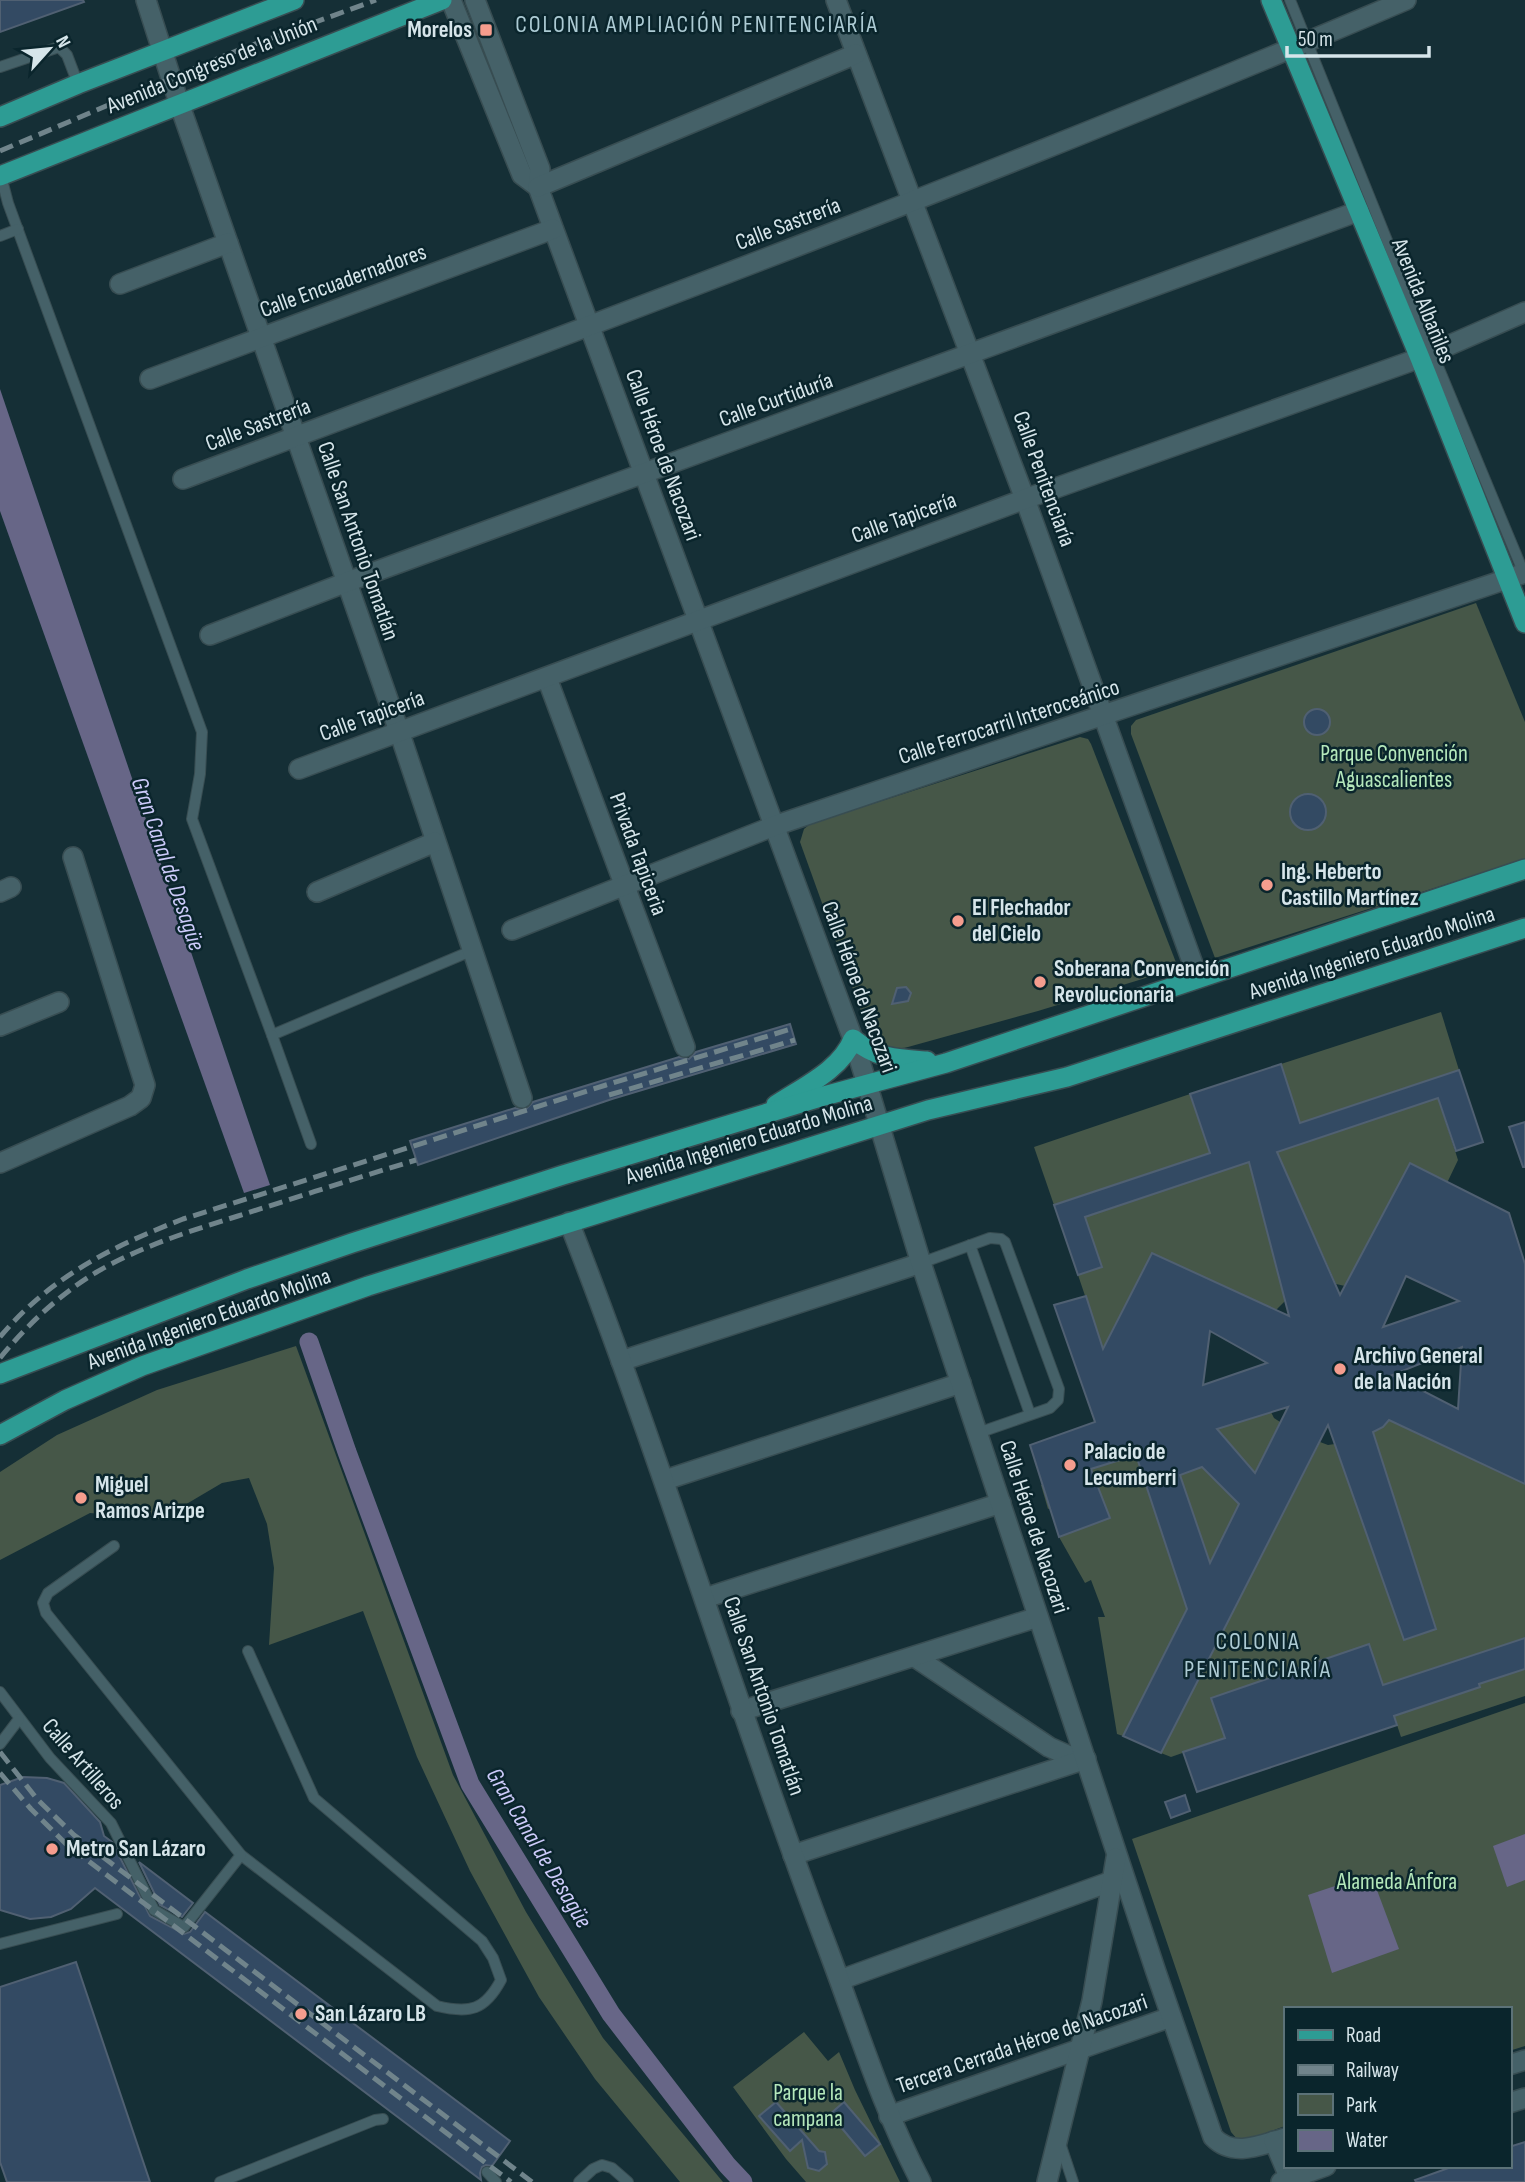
<svg xmlns="http://www.w3.org/2000/svg" width="1525" height="2182" font-family="'Sofia Sans Condensed',sans-serif">
  <rect width="100%" height="100%" fill="#152f36"/>
  <g fill="#465748">
    <polygon points="1476,603 1525,722 1525,859 1215,958 1131,734 1131,726 1136,720"/>
    <path d="M1080 737 1088 739 1091 744 1177 965 1175 969 1038 1011 908 1047C894 1050 882 1049 871 1039L800 842 804 829 810 824Z"/>
    <polygon points="1441,1012 1459,1070 1300,1123 1281,1064"/>
    <polygon points="1190,1094 1210,1153 1054,1205 1034,1147"/>
    <polygon points="1438,1098 1458,1160 1447,1183 1410,1163 1345,1286 1336,1284 1277,1152"/>
    <polygon points="1249,1162 1285,1301 1276,1310 1152,1253 1103,1349 1078,1275 1102,1267 1085,1217"/>
    <polygon points="296,1346 453,1775 526,1912 603,2038 723,2182 680,2182 595,2079 539,1997 470,1871 417,1757 363,1611 269,1645 274,1568 267,1524 249,1478 222,1483 161,1519 90,1513 0,1560 0,1472 57,1435 157,1390"/>
    <polygon points="1271,1412 1274,1418 1280,1422 1123,1736 1117,1734 1098,1617 1105,1617 1091,1580 1085,1583 1059,1537 1099,1490 1048,1509 1041,1485"/>
    <polygon points="1389,1420 1525,1484 1525,1638 1488,1650 1498,1678 1525,1669 1525,1696 1401,1737 1394,1716 1480,1687 1470,1657 1383,1685 1369,1644 1211,1698 1225,1738 1171,1757 1161,1753 1320,1442 1328,1445 1335,1444 1405,1640 1436,1629 1373,1432 1383,1427"/>
    <polygon points="1525,1703 1525,2046 1509,2051 1509,2009 1285,2009 1285,2126 1246,2140 1237,2139 1231,2132 1132,1839"/>
    <polygon points="804,2032 828,2061 839,2052 855,2090 900,2182 806,2182 786,2159 733,2087"/>
  </g>
  <g fill="#676687">
    <polygon points="0,389 270,1185 244,1193 0,511"/>
    <polygon points="1525,1834 1525,1880 1507,1887 1493,1846"/>
    <polygon points="1371,1874 1399,1949 1332,1973 1308,1895"/>
  </g>
  <g fill="none" stroke-linecap="round" stroke-linejoin="round">
    <polyline stroke="#676687" stroke-width="19" points="309,1342 347,1452 470,1784 611,2014 727,2165 743,2182"/>
  </g>
  <g fill="#334a63" stroke="#506072" stroke-width="2" fill-rule="evenodd">
    <polygon points="0,0 83,0 84,2 0,32"/>
    <circle cx="1317" cy="722" r="13"/>
    <circle cx="1308" cy="812" r="18"/>
    <polygon points="906,987 911,993 908,1001 892,1004 897,988"/>
    <polygon points="790,1024 796,1044 612,1099 418,1165 410,1141 515,1108 525,1110 533,1102 679,1057 689,1059 696,1052"/>
    <path d="M1281 1064 1300 1123 1459 1070 1483 1142 1456 1151 1438 1098 1277 1152 1340 1295 1410 1163 1509 1213 1525 1264V1484L1389 1420 1383 1427 1373 1432 1436 1629 1404 1640 1328 1425 1161 1753 1123 1736 1187 1609 1136 1455 1091 1469 1110 1518 1059 1537 1030 1445 1095 1422 1054 1305 1086 1296 1103 1349 1152 1253 1289 1316 1249 1162 1085 1217 1102 1267 1078 1275 1054 1205 1210 1153 1190 1094ZM1406 1276 1459 1301 1383 1327ZM1210 1331 1267 1363 1203 1385ZM1462 1347 1458 1409 1392 1375ZM1288 1407 1255 1473 1217 1429ZM1202 1467 1239 1504 1210 1563 1180 1475Z"/>
    <polygon points="1525,1122 1525,1167 1523,1167 1509,1127"/>
    <polygon points="1525,1638 1525,1669 1479,1684 1480,1687 1394,1716 1397,1725 1197,1792 1183,1752 1225,1738 1211,1698 1369,1644 1383,1685"/>
    <polygon points="23,1777 47,1778 64,1783 100,1822 104,1836 112,1842 150,1916 184,1934 190,1932 205,1912 510,2141 492,2166 486,2165 482,2167 480,2173 481,2180 95,1888 71,1909 51,1917 30,1919 0,1910 0,1785"/>
    <polygon points="1185,1795 1190,1811 1171,1818 1165,1802"/>
    <polygon points="139,1862 193,1903 182,1917 160,1905"/>
    <polygon points="76,1962 150,2182 7,2182 0,2162 0,1987"/>
    <polygon points="776,2102 819,2151 825,2152 827,2164 819,2171 808,2168 802,2140 790,2151 759,2116"/>
    <polygon points="844,2102 880,2144 865,2156 830,2114"/>
    <polygon points="1525,2142 1525,2182 1416,2182 1415,2180 1454,2166 1509,2166 1509,2147"/>
  </g>
  <g fill="none" stroke-linecap="round" stroke-linejoin="round">
    <g stroke="#384d52" stroke-width="12">
      <g id="service">
        <polyline points="1290,0 1432,352 1525,576"/>
        <polyline points="0,67 59,47 67,55 78,84"/>
        <polyline points="1,176 8,203 202,732 200,774 192,819 272,1035 471,951"/>
        <polyline points="0,236 18,229"/>
        <polyline points="272,1035 311,1144"/>
        <polyline points="970,1245 1030,1414"/>
        <polyline points="921,1263 990,1238 1001,1239 1005,1242 1059,1389 1058,1400 1050,1408 978,1433"/>
        <path d="M114 1546 48 1593 43 1603 46 1613 241 1855 437 2006C470 2014 485 2010 501 1980L493 1958 482 1941 314 1798 248 1651"/>
        <polyline points="0,1692 50,1758 111,1823 154,1910 184,1927 241,1855"/>
        <polyline points="0,1744 19,1719"/>
        <polyline points="0,1944 117,1914"/>
        <polyline points="1060,2143 1073,2182"/>
        <polyline points="487,2172 496,2182"/>
        <polyline points="220,2182 375,2120 383,2119"/>
        <polyline points="579,2182 593,2169 602,2165 612,2168 628,2182"/>
      </g>
    </g>
    <g stroke="#384d52" stroke-width="22">
      <g id="minor">
        <polyline points="146,0 179,103 399,731 522,1098"/>
        <polyline points="451,0 522,175 538,187"/>
        <polyline points="475,0 540,169 538,187 853,1039 867,1084"/>
        <polyline points="836,0 1025,499 1198,978"/>
        <polyline points="538,187 856,54"/>
        <polyline points="120,284 228,243"/>
        <polyline points="150,379 553,229"/>
        <path d="M183 479C593 325 1003 172 1406 0"/>
        <polyline points="210,635 347,582 1359,211"/>
        <polyline points="547,678 685,1047"/>
        <polyline points="299,769 1025,499 1420,358 1525,312"/>
        <polyline points="0,892 11,887"/>
        <polyline points="317,892 435,842"/>
        <polyline points="512,930 774,826 1525,573"/>
        <polyline points="0,1026 59,1002"/>
        <polyline points="0,1163 130,1106 141,1098 145,1085 73,857"/>
        <polyline points="621,1361 921,1263"/>
        <polyline points="665,1480 961,1383"/>
        <polyline points="705,1598 1001,1503"/>
        <polyline points="915,1657 1049,1747 1067,1755 1085,1759"/>
        <polyline points="741,1711 1038,1617"/>
        <polyline points="793,1855 1086,1759"/>
        <polyline points="840,1980 1112,1881"/>
        <polyline points="889,2116 1171,2017"/>
      </g>
    </g>
    <g stroke="#384d52" stroke-width="22">
      <g id="tertiary">
        <path d="M867 1084 921 1263 1156 1972 1213 2137C1233 2158 1261 2145 1285 2138"/>
        <path d="M569 1222C661 1457 734 1700 823 1936 855 2019 880 2104 921 2182"/>
        <polyline points="1509,2065 1525,2060"/>
        <polyline points="1509,2103 1525,2098"/>
        <polyline points="1274,2141 1290,2179"/>
        <polyline points="1047,2182 1092,2001 1116,1858"/>
        <polyline points="1281,2182 1326,2166"/>
      </g>
    </g>
    <g stroke="#384d52" stroke-width="22">
      <g id="primary">
        <polyline points="1271,0 1420,358 1525,623"/>
        <polyline points="0,117 78,84 294,0"/>
        <polyline points="0,176 442,0"/>
        <path d="M776 1105C803 1087 841 1070 853 1039 878 1059 897 1059 927 1061"/>
        <polyline points="0,1374 247,1279 352,1243 563,1175 824,1096 946,1063 1525,869"/>
        <polyline points="0,1435 65,1400 142,1366 368,1286 928,1110 1067,1077 1525,928"/>
      </g>
    </g>
    <use href="#service" stroke="#456168" stroke-width="10"/>
    <use href="#minor" stroke="#456168" stroke-width="19"/>
    <use href="#tertiary" stroke="#456168" stroke-width="19"/>
    <use href="#primary" stroke="#2d9c94" stroke-width="19"/>
    <g stroke="#70848b" stroke-width="5" stroke-dasharray="14 7" stroke-linecap="butt">
      <polyline points="0,151 236,51 376,0"/>
      <polyline points="609,1095 795,1040"/>
      <path d="M0 1337C50 1277 111 1247 183 1219L606 1085 791 1029"/>
      <path d="M0 1358C28 1324 58 1296 95 1273 139 1247 190 1231 238 1216 297 1197 357 1178 416 1160"/>
      <polyline points="0,1752 37,1799 74,1835 532,2182"/>
      <polyline points="0,1773 31,1809 66,1844 511,2182"/>
    </g>
  </g>
  <g fill="#f59d8e" stroke="#0a252c" stroke-width="2.5">
    <rect x="479" y="23" width="14" height="14" rx="3.5"/>
    <circle cx="1267" cy="885" r="7"/>
    <circle cx="958" cy="921" r="7"/>
    <circle cx="1040" cy="982" r="7"/>
    <circle cx="1340" cy="1369" r="7"/>
    <circle cx="1070" cy="1465" r="7"/>
    <circle cx="81" cy="1498" r="7"/>
    <circle cx="52" cy="1849" r="7"/>
    <circle cx="301" cy="2014" r="7"/>
  </g>
  <g text-anchor="middle" dominant-baseline="central" stroke-width="5" stroke-linejoin="round" paint-order="stroke">
    <g font-size="23" font-weight="bold" fill="#d6e5ea" stroke="#0a252c" text-anchor="start">
      <text x="472" y="30" text-anchor="end">Morelos</text>
      <text x="1281" y="872">Ing. Heberto<tspan x="1281" dy="26">Castillo Martínez</tspan></text>
      <text x="972" y="908">El Flechador<tspan x="972" dy="26">del Cielo</tspan></text>
      <text x="1054" y="969">Soberana Convención<tspan x="1054" dy="26">Revolucionaria</tspan></text>
      <text x="1354" y="1356">Archivo General<tspan x="1354" dy="26">de la Nación</tspan></text>
      <text x="1084" y="1452">Palacio de<tspan x="1084" dy="26">Lecumberri</tspan></text>
      <text x="95" y="1485">Miguel<tspan x="95" dy="26">Ramos Arizpe</tspan></text>
      <text x="66" y="1849">Metro San Lázaro</text>
      <text x="315" y="2014">San Lázaro LB</text>
    </g>
    <g font-size="23" fill="#d6e5ea" stroke="#0a252c">
      <text transform="translate(212 65) rotate(-22)">Avenida Congreso de la Unión</text>
      <text transform="translate(788 224) rotate(-21)">Calle Sastrería</text>
      <text transform="translate(343 281) rotate(-20)">Calle Encuadernadores</text>
      <text transform="translate(1423 301) rotate(68)">Avenida Albañiles</text>
      <text transform="translate(776 400) rotate(-20)">Calle Curtiduría</text>
      <text transform="translate(258 425) rotate(-21)">Calle Sastrería</text>
      <text transform="translate(663 455) rotate(70)">Calle Héroe de Nacozari</text>
      <text transform="translate(1044 479) rotate(70)">Calle Penitenciaría</text>
      <text transform="translate(904 518) rotate(-20)">Calle Tapicería</text>
      <text transform="translate(358 541) rotate(71)">Calle San Antonio Tomatlán</text>
      <text transform="translate(372 716) rotate(-20)">Calle Tapicería</text>
      <text transform="translate(1009 722) rotate(-18)">Calle Ferrocarril Interoceánico</text>
      <text transform="translate(638 854) rotate(70)">Privada Tapiceria</text>
      <text transform="translate(1372 953) rotate(-18)">Avenida Ingeniero Eduardo Molina</text>
      <text transform="translate(859 987) rotate(70)">Calle Héroe de Nacozari</text>
      <text transform="translate(749 1140) rotate(-17)">Avenida Ingeniero Eduardo Molina</text>
      <text transform="translate(209 1319) rotate(-20)">Avenida Ingeniero Eduardo Molina</text>
      <text transform="translate(1034 1527) rotate(72)">Calle Héroe de Nacozari</text>
      <text transform="translate(764 1696) rotate(71)">Calle San Antonio Tomatlán</text>
      <text transform="translate(83 1764) rotate(49)">Calle Artilleros</text>
      <text transform="translate(1022 2044) rotate(-19)">Tercera Cerrada Héroe de Nacozari</text>
    </g>
    <g font-size="23" fill="#b5e8bb" stroke="#0a252c">
      <text x="1394" y="754">Parque Convención<tspan x="1394" dy="26">Aguascalientes</tspan></text>
      <text x="1397" y="1882">Alameda Ánfora</text>
      <text x="808" y="2093">Parque la<tspan x="808" dy="26">campana</tspan></text>
    </g>
    <g font-size="24" letter-spacing="2" fill="#adcbd4" stroke="#0a252c">
      <text x="697" y="24">COLONIA AMPLIACIÓN PENITENCIARÍA</text>
      <text x="1258" y="1641">COLONIA<tspan x="1258" dy="28">PENITENCIARÍA</tspan></text>
    </g>
    <g font-size="24" font-style="italic" fill="#cdcbfa" stroke="#0a252c">
      <text transform="translate(168 864) rotate(71)">Gran Canal de Desagüe</text>
      <text transform="translate(539 1848) rotate(59)">Gran Canal de Desagüe</text>
    </g>
  </g>
  <rect x="1284" y="2007" width="228" height="161" fill="#0a252c" stroke="#5c7278" stroke-width="2"/>
  <rect x="1298" y="2030" width="35" height="10" fill="#2d9c94" stroke="#5c7278" stroke-width="2"/>
  <text x="1346" y="2042" font-size="21" fill="#d6e5ea">Road</text>
  <rect x="1298" y="2065" width="35" height="10" fill="#70848b" stroke="#5c7278" stroke-width="2"/>
  <text x="1346" y="2077" font-size="21" fill="#d6e5ea">Railway</text>
  <rect x="1298" y="2094" width="35" height="21" fill="#465748" stroke="#5c7278" stroke-width="2"/>
  <text x="1346" y="2112" font-size="21" fill="#d6e5ea">Park</text>
  <rect x="1298" y="2130" width="35" height="21" fill="#676687" stroke="#5c7278" stroke-width="2"/>
  <text x="1346" y="2147" font-size="21" fill="#d6e5ea">Water</text>
  <g transform="translate(49 49) rotate(63)" stroke="#0a252c" stroke-width="5" paint-order="stroke">
  <path d="M0-5L12 26L0 18L-12 26Z" fill="#d6e5ea"/>
  <text y="-10" font-size="19" font-weight="bold" text-anchor="middle" fill="#d6e5ea">N</text>
  </g>
  <path d="M1287 46v10h142v-10" fill="none" stroke="#d6e5ea" stroke-width="3.5"/>
  <text x="1298" y="46" font-size="21" fill="#d6e5ea" stroke="#0a252c" stroke-width="5" paint-order="stroke">50 m</text>
</svg>
